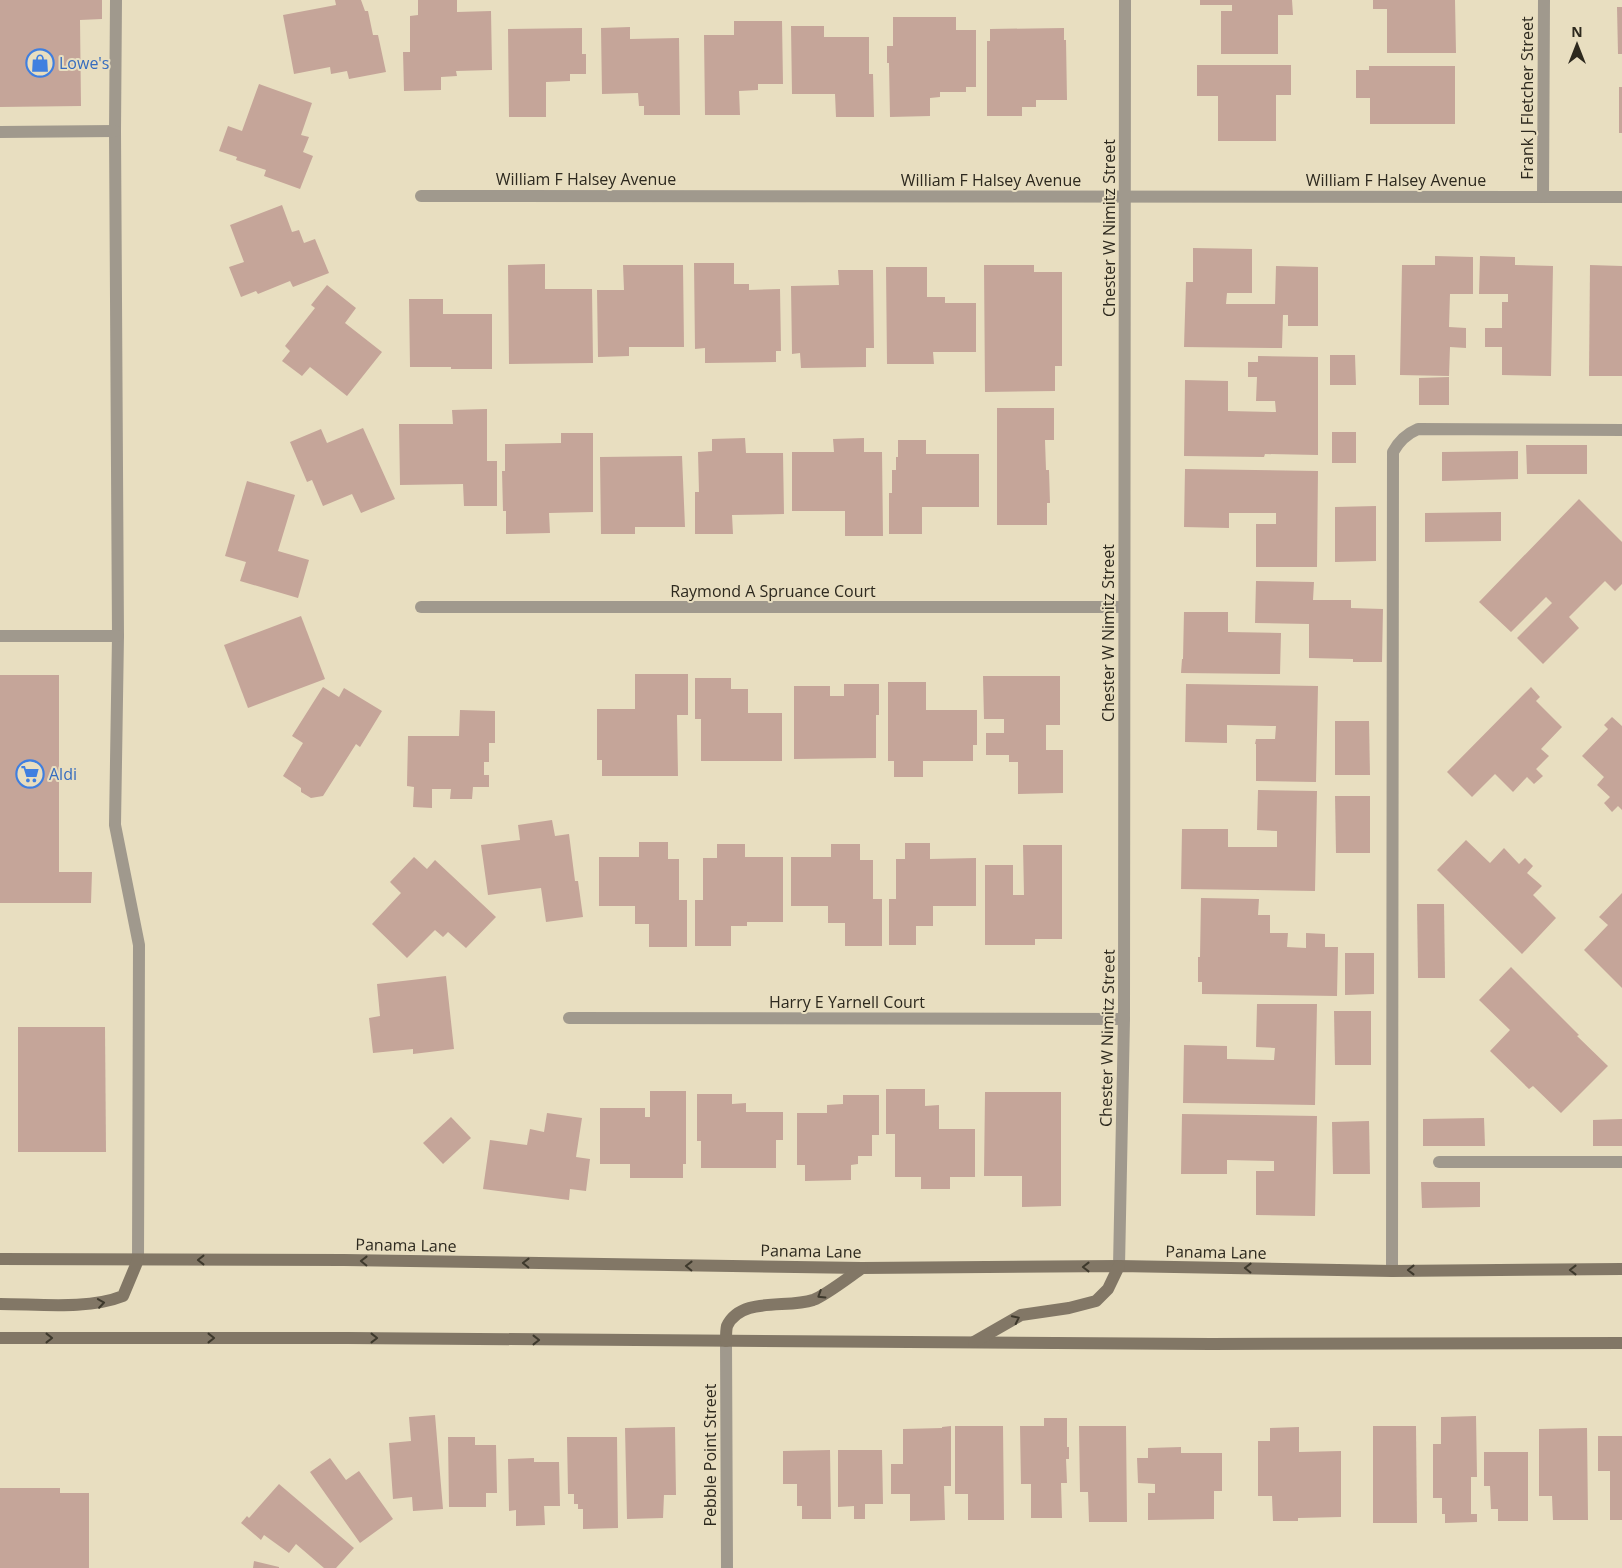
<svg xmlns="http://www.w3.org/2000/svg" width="1622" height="1568" font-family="'Open Sans',sans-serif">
  <rect width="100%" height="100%" fill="#e8dec0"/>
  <g fill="#c5a599">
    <polygon points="0,0 102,0 102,19 80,20 81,106 0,107"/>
    <polygon points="335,0 361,0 365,11 368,11 373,35 378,35 386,72 349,79 347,71 331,74 330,67 294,74 283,15 336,5"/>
    <polygon points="418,0 457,0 457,12 491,11 492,70 456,71 457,76 441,77 441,90 404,91 403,52 410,52 410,16 418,15"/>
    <polygon points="1200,0 1292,0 1293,15 1278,15 1278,54 1221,54 1221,11 1232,11 1232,5 1200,5"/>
    <polygon points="1373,0 1455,0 1456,53 1387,53 1387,9 1373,9"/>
    <polygon points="1617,7 1622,7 1622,54 1618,54"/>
    <polygon points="893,17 956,17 956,30 976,30 976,87 966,87 966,92 940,92 940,97 930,98 930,116 890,117 889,63 887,63 887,46 893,46"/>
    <polygon points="734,21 782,21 783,84 758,84 758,90 739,91 740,115 705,115 704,35 734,35"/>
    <polygon points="791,26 824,26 824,37 869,37 869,74 873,74 874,117 836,117 835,94 792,94"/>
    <polygon points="630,27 630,39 679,38 680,115 644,115 644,106 639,106 638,93 602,94 601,28"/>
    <polygon points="582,28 582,54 586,54 586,74 570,74 570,81 546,82 546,117 509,117 508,29"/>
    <polygon points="1064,28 1064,40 1066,40 1067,100 1036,100 1036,107 1022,107 1022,116 987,116 987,41 990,41 990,29"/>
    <polygon points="1197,65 1291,65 1291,95 1276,95 1276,141 1218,141 1218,96 1197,96"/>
    <polygon points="1369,66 1455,66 1455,124 1370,124 1370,98 1356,98 1356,70 1369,70"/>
    <polygon points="259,84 312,103 301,135 309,137 303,152 313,156 300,189 264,176 266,170 236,160 237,157 219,151 228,126 242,131"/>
    <rect x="1619" y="87" width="3" height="46"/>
    <polygon points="282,205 292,232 299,230 304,243 315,239 329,273 293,287 290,281 258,294 256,291 241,297 229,267 244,262 230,225"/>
    <polygon points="1193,248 1252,249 1252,293 1227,293 1226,304 1275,304 1276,266 1318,267 1318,326 1288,326 1288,315 1283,315 1282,348 1184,347 1186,282 1193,282"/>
    <polygon points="1435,256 1473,257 1473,294 1450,294 1449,327 1466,328 1466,348 1450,347 1449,376 1400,375 1402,265 1435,265"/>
    <polygon points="1480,256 1515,257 1515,265 1553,266 1551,376 1502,375 1502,347 1485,347 1485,328 1502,328 1502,302 1508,302 1508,294 1479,294"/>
    <polygon points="694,263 734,263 734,284 749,284 749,290 780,289 781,351 776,351 776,362 705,363 705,348 695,349"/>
    <polygon points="545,264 545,289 592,289 593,363 509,364 508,265"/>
    <polygon points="623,265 683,265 684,347 629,347 629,356 598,357 597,290 624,290"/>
    <polygon points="984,265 1034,265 1034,272 1062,272 1062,366 1055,366 1055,391 985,392"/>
    <polygon points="1590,265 1622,266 1622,376 1589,376"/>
    <polygon points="886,267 927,267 927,297 945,297 945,303 976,303 976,352 933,352 934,364 887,364"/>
    <polygon points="838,270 873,270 874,348 866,348 866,367 801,368 800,353 792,354 791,286 839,285"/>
    <polygon points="327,285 356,308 345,323 382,352 347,396 310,367 302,376 282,361 290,351 285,346 315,308 311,305"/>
    <polygon points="409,299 443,299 443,314 492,314 492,369 451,369 451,367 410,367"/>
    <polygon points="1330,355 1355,355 1356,385 1330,385"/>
    <polygon points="1258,356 1318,357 1318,455 1265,454 1264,457 1184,456 1185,380 1228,381 1228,411 1276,412 1275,401 1256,401 1257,377 1248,377 1248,362 1258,362"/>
    <polygon points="1449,377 1449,405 1419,405 1419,378"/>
    <polygon points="997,408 1054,408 1054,440 1045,440 1046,470 1049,470 1050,503 1047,503 1047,525 997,525"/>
    <polygon points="487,409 487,461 497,461 497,506 464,506 463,484 400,485 399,424 453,424 452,410"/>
    <polygon points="363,428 395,499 361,513 352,494 323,506 312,480 307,482 290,442 321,429 327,443"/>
    <rect x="1332" y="432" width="24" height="31"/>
    <polygon points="561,433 593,433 593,512 549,513 550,533 506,534 506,511 503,511 502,471 505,471 505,444 561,443"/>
    <polygon points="745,438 746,453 783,453 784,514 732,515 733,534 695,534 695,492 699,492 698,452 712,451 712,439"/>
    <polygon points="864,438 864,452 882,452 883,536 845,536 845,511 792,511 792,452 834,452 833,439"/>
    <polygon points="898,440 926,440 926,454 979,454 979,507 922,507 922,534 889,534 889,493 892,493 892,470 896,470 896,457 898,457"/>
    <polygon points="1526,445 1587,445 1587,474 1527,474"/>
    <polygon points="1518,451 1518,479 1442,481 1442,452"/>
    <polygon points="682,456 685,527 635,527 635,534 601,534 600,457"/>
    <polygon points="1185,469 1318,471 1317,567 1256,567 1256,524 1276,524 1276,513 1229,513 1229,528 1184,527"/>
    <polygon points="247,481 295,495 278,551 309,560 298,598 240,581 246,562 225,556"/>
    <polygon points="1579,499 1622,542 1622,584 1615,591 1605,581 1569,617 1579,628 1543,664 1517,638 1552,603 1546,597 1511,632 1479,602"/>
    <polygon points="1376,506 1376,561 1335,562 1335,507"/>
    <polygon points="1501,512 1501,541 1425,542 1425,513"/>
    <polygon points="1256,581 1314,582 1313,600 1351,600 1351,608 1383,609 1382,662 1353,662 1353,659 1309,658 1309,624 1255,623"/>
    <polygon points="1184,612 1228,612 1228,632 1281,633 1280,674 1181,673 1182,659 1183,659"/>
    <polygon points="301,616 325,679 248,708 224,645"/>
    <polygon points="635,674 688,674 688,715 677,715 678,776 602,776 602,760 597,760 597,709 635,709"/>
    <polygon points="0,675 59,675 59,872 92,872 91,903 0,903"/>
    <polygon points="983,676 1060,676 1060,725 1046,725 1046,750 1063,750 1063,793 1018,794 1018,762 1009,762 1009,755 986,755 986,733 1004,733 1004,719 984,719"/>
    <polygon points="695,678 731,678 731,689 748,689 748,713 782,713 782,761 701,761 701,719 695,719"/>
    <polygon points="888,682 926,682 926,710 977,710 977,745 973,745 973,761 923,761 923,777 894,777 894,761 888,761"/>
    <polygon points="844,684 879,684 879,715 876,715 876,758 794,759 794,686 830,686 830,696 844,696"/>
    <polygon points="1186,684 1318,686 1316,782 1256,781 1256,744 1255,744 1256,739 1275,739 1276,726 1227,725 1227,743 1185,742"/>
    <polygon points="323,687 339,697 344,688 382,711 360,747 356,744 323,796 311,798 301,792 301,788 283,776 303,743 292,736"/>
    <polygon points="1531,687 1540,697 1536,701 1562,727 1541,749 1549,756 1536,769 1543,776 1534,784 1527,777 1513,792 1495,774 1472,797 1447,772"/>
    <polygon points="460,710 495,711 495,743 489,743 489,762 484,762 484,775 489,775 489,787 473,787 472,799 450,799 451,789 432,789 432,808 413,807 414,787 407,786 408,736 459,736"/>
    <polygon points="1612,717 1622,726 1622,810 1618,806 1612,812 1604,803 1610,797 1597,785 1604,777 1582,756 1608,729 1604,725"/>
    <polygon points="1335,721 1369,721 1370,775 1335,775"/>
    <polygon points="1258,790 1317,791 1315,891 1181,889 1182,829 1228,829 1228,847 1277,847 1277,831 1257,830"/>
    <polygon points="1335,796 1370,796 1370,853 1336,853"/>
    <polygon points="552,820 555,836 569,834 575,881 578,881 583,917 546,922 541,888 488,895 481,845 520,840 518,825"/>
    <polygon points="1466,840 1490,863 1504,848 1519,864 1525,858 1533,866 1527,873 1542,886 1533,895 1556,918 1522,954 1437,870"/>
    <polygon points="639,842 668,842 668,859 679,859 679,900 687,900 687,947 649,947 649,924 635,924 635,906 599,906 599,857 639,857"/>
    <polygon points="905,843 930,843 930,859 976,858 976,906 933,906 933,926 916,926 916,945 889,945 889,899 896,899 896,859 905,859"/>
    <polygon points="717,844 745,844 745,857 783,857 783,922 747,922 747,926 731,926 731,946 695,946 695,900 703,900 703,858 717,858"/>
    <polygon points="831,844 860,844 860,860 873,860 873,899 882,899 882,946 845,946 845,923 828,923 828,906 791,906 791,857 831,857"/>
    <polygon points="1023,845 1062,845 1062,939 1035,939 1035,945 985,945 985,865 1013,865 1013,895 1024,895"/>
    <polygon points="414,857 427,869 435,860 496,917 466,948 448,932 443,937 435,930 407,958 372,924 401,893 390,882"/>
    <polygon points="1622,893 1622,988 1584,950 1608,925 1599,917"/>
    <polygon points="1201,898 1259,899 1258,915 1270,915 1270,933 1288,933 1287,947 1306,948 1306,933 1325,934 1325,947 1338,947 1337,996 1202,994 1202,982 1198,982 1198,957 1200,957"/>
    <polygon points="1417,904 1444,904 1445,978 1418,978"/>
    <polygon points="1345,953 1374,953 1374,994 1345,995"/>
    <polygon points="1511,967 1579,1035 1577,1036 1608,1066 1561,1113 1533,1086 1529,1089 1490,1051 1510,1030 1479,1000"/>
    <polygon points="446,976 454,1049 413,1054 413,1049 373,1053 369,1018 380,1016 377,984"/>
    <polygon points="1257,1004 1317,1004 1315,1105 1183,1103 1184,1045 1227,1046 1227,1059 1274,1060 1275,1048 1256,1047"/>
    <polygon points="1334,1011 1371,1011 1371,1065 1335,1065"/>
    <polygon points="18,1027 105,1027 106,1152 18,1152"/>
    <polygon points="886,1089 925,1089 925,1106 939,1105 939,1129 975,1129 975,1177 950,1177 950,1189 921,1189 921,1177 895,1177 895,1134 886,1134"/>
    <polygon points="650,1091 686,1091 686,1164 683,1164 683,1178 630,1178 630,1164 600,1164 600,1108 645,1108 645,1117 650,1117"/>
    <polygon points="985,1092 1061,1092 1061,1206 1022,1207 1022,1176 984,1176"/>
    <polygon points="697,1094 732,1094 732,1104 746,1103 746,1112 783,1112 783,1140 776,1140 776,1168 701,1168 701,1141 697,1141"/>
    <polygon points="843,1095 879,1095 879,1135 872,1135 872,1156 858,1156 858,1164 851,1165 851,1180 805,1181 805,1165 797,1165 797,1113 827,1113 827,1105 843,1104"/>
    <polygon points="547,1113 582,1118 576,1157 590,1159 586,1191 570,1189 569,1200 483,1189 490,1140 527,1145 530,1129 544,1132"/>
    <polygon points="1182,1114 1317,1116 1315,1216 1256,1215 1256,1171 1274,1171 1274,1161 1227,1160 1227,1174 1181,1174"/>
    <polygon points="451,1117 471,1138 443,1164 423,1143"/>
    <polygon points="1484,1118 1485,1146 1423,1146 1423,1119"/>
    <polygon points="1622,1119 1622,1146 1593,1146 1593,1120"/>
    <polygon points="1369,1121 1370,1174 1333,1174 1332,1122"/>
    <polygon points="1421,1182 1480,1182 1480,1207 1422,1208"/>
    <polygon points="435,1415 443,1509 413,1511 412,1497 393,1499 389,1443 411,1441 409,1417"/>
    <polygon points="1476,1416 1477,1477 1471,1477 1471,1514 1477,1514 1477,1522 1445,1523 1445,1514 1442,1514 1442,1498 1433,1498 1433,1444 1441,1444 1441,1417"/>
    <polygon points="1044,1418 1067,1418 1067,1447 1069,1447 1069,1459 1066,1459 1067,1483 1061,1483 1062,1518 1031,1518 1031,1484 1021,1484 1020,1426 1044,1426"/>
    <polygon points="951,1426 951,1486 944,1486 945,1520 910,1521 910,1494 891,1494 891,1464 903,1464 903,1429 942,1428 942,1427"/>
    <polygon points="955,1426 1003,1426 1004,1520 968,1520 968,1494 955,1494"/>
    <polygon points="1079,1426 1126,1426 1127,1522 1089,1522 1088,1492 1080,1492"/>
    <polygon points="1373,1426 1416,1426 1417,1523 1373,1523"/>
    <polygon points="675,1427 676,1495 664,1495 663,1518 627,1519 625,1428"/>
    <polygon points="1299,1427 1299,1452 1341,1451 1341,1517 1298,1518 1298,1521 1273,1521 1272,1496 1258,1496 1258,1441 1270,1441 1270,1428"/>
    <polygon points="1587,1428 1588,1520 1553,1520 1552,1496 1539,1496 1539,1429"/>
    <polygon points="1598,1436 1622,1436 1622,1520 1610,1520 1610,1471 1598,1471"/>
    <polygon points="448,1437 475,1437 475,1445 496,1445 497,1493 486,1493 486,1507 449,1507"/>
    <polygon points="567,1437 617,1437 618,1528 583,1529 583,1509 578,1509 578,1504 574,1504 574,1494 568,1494"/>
    <polygon points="1181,1447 1181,1453 1222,1453 1222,1491 1214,1491 1214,1519 1148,1520 1148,1493 1155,1493 1155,1484 1138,1483 1137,1458 1148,1458 1148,1448"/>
    <polygon points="830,1450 831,1519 802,1519 802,1506 797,1506 797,1484 783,1484 783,1451"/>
    <polygon points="838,1450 882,1450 883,1504 865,1504 865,1519 854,1519 854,1506 838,1507"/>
    <polygon points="1484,1452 1528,1452 1528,1521 1498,1521 1498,1509 1491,1509 1490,1486 1484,1486"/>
    <polygon points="330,1458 346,1480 359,1471 393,1519 360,1543 310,1472"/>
    <polygon points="534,1458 534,1462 559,1462 560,1506 544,1506 545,1525 516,1526 516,1510 509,1511 508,1459"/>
    <polygon points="279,1484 354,1548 336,1568 324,1568 296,1544 289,1553 264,1535 261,1540 241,1523 247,1516 249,1518"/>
    <polygon points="0,1488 60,1488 60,1493 89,1493 89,1568 0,1568"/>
    <polygon points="254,1561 279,1567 279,1568 253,1568"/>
  </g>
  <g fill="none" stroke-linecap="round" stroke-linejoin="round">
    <g stroke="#a0998d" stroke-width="12">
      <polyline points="116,0 115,131 118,636 115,825 139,945 138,1260"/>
      <polyline points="0,132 115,131"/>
      <polyline points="0,636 118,636"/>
      <polyline points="1439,1162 1622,1162"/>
      <path d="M1392 1271 1393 452C1399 441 1406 434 1418 429L1622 430"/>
    </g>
    <g stroke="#a0998d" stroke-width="12">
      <polyline points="421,196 1622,197"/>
      <polyline points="1543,197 1544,0"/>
      <polyline points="421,607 1124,607"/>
      <polyline points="569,1018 1124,1019"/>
      <polyline points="1119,1266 1124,1019 1125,0"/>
      <polyline points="726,1341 727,1568"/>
    </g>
    <g stroke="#827766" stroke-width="12">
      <polyline points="0,1259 344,1260 862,1268 1119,1266 1392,1271 1622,1269"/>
      <path d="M0 1304C38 1304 88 1310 123 1296L138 1260"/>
      <polyline points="0,1338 348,1338 1211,1344 1622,1343"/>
      <path d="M726 1341C726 1337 726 1330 727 1326 741 1296 787 1309 813 1300 826 1295 849 1277 862 1268"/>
      <polyline points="974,1342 1021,1315 1069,1308 1096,1301 1108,1289 1119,1266"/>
    </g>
  </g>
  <defs><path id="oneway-chevron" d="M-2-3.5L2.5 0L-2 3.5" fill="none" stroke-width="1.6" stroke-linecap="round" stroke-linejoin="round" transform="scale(1.25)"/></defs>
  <g stroke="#3e392c">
    <use href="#oneway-chevron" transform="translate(201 1260) rotate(180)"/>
    <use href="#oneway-chevron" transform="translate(364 1261) rotate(-179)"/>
    <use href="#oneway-chevron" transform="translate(526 1263) rotate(-179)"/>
    <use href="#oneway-chevron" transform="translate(689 1266) rotate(-179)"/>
    <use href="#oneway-chevron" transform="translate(1086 1267) rotate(180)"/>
    <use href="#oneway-chevron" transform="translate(1248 1268) rotate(-179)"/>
    <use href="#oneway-chevron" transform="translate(1411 1270) rotate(180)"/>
    <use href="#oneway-chevron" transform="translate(1573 1270) rotate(180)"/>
    <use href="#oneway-chevron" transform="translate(821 1295) rotate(148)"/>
    <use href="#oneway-chevron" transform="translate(101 1303) rotate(-8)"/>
    <use href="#oneway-chevron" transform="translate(1016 1319) rotate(-26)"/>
    <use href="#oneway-chevron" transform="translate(49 1338)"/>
    <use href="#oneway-chevron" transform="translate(211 1338)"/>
    <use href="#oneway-chevron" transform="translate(374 1338)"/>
    <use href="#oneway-chevron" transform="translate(536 1340)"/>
  </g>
  <defs>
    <g id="shop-ring" transform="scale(1.4375)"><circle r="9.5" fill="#e8dec0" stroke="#3f7fe0" stroke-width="1.5"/><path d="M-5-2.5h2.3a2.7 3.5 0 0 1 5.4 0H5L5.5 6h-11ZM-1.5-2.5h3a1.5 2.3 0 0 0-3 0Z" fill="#3f7fe0"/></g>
    <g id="supermarket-ring" transform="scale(1.4375)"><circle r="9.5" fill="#e8dec0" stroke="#3f7fe0" stroke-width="1.5"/><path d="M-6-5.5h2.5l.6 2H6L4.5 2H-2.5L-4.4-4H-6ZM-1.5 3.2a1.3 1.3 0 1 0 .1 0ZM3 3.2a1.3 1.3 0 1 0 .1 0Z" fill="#3f7fe0"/></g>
  </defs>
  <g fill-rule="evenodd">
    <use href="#shop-ring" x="40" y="63"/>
    <use href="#supermarket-ring" x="30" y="774"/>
  </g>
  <g text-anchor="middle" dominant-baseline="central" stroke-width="4" stroke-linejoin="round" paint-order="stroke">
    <g font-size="16" fill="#366cbe" stroke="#e8dec0" text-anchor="start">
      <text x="59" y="63">Lowe's</text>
      <text x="49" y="774">Aldi</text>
    </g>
    <g font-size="16" fill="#2d291e" stroke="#e8dec0">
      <text transform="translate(1527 98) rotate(-90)">Frank J Fletcher Street</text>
      <text x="586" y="179">William F Halsey Avenue</text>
      <text x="991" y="180">William F Halsey Avenue</text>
      <text x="1396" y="180">William F Halsey Avenue</text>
      <text transform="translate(1109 228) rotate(-90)">Chester W Nimitz Street</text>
      <text x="773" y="591">Raymond A Spruance Court</text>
      <text transform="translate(1108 633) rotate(-90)">Chester W Nimitz Street</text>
      <text x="847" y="1002">Harry E Yarnell Court</text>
      <text transform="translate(1107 1038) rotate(-89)">Chester W Nimitz Street</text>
      <text transform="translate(406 1245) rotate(1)">Panama Lane</text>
      <text transform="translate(811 1251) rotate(1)">Panama Lane</text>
      <text transform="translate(1216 1252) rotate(1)">Panama Lane</text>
      <text transform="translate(710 1455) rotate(-90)">Pebble Point Street</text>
    </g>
  </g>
  <g transform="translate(1577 45)" stroke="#e8dec0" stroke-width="4" paint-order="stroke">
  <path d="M0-4L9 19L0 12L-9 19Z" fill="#2d291e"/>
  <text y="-8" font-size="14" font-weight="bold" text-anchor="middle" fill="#2d291e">N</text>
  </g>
</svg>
